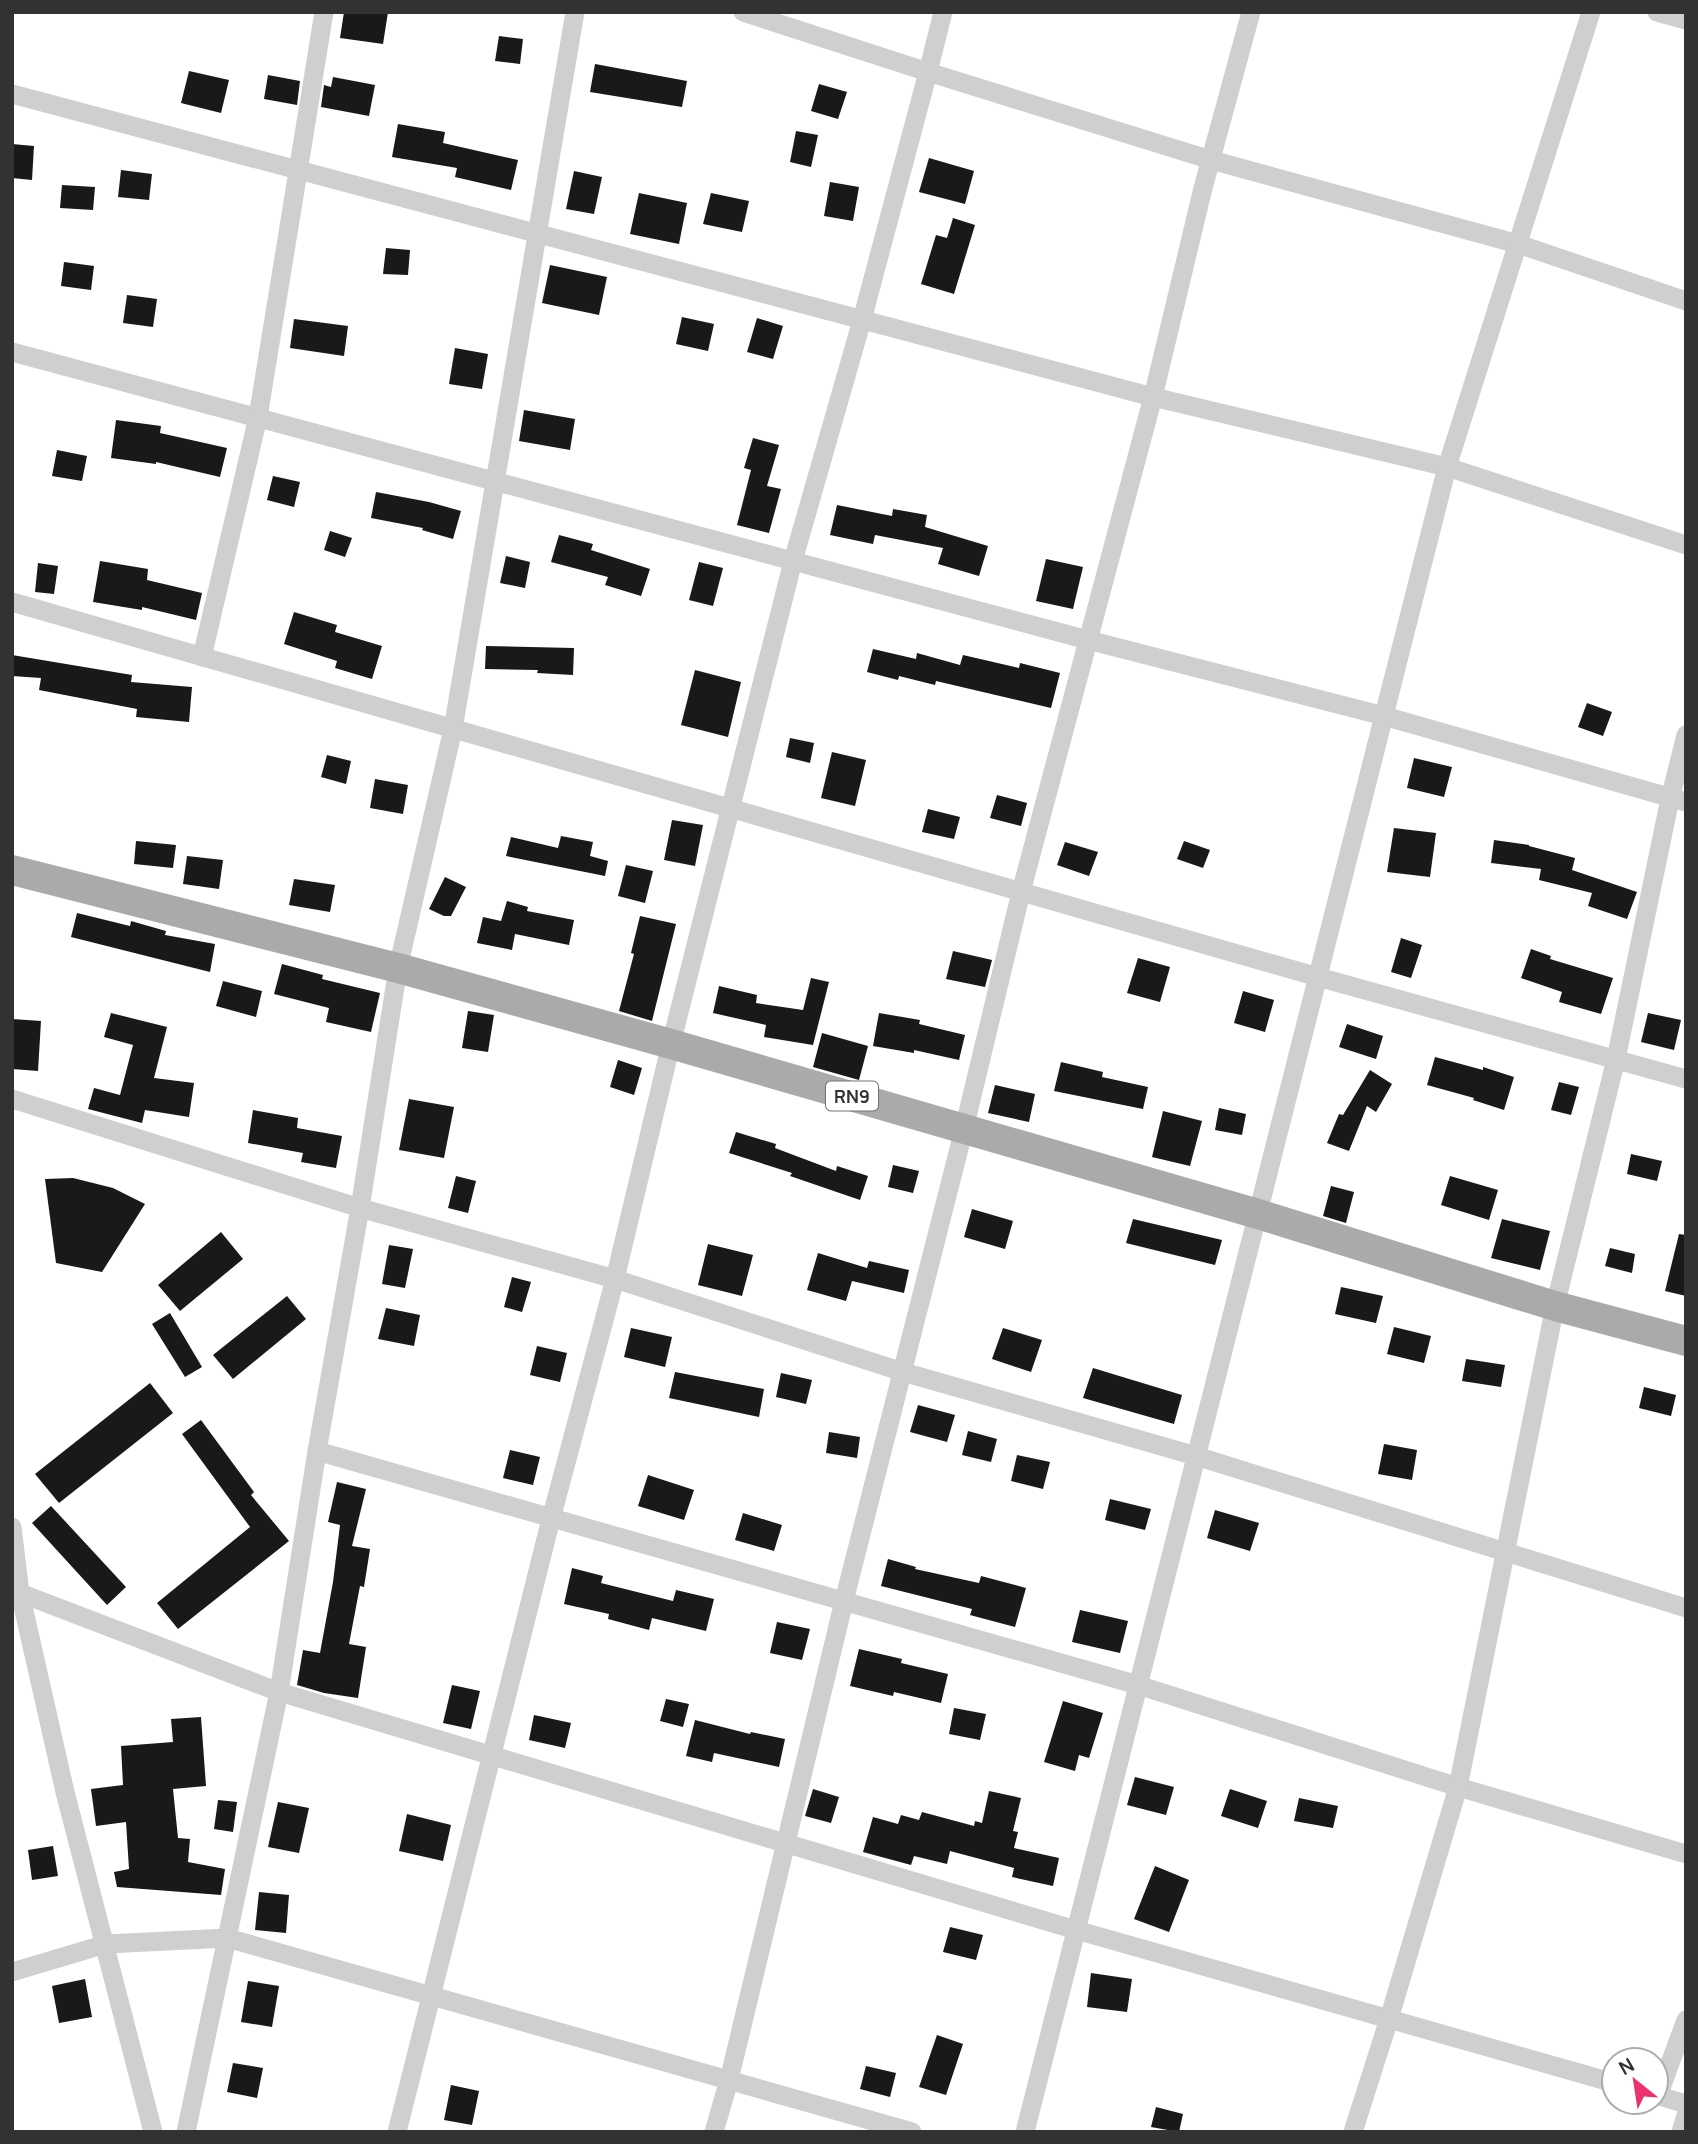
<svg xmlns="http://www.w3.org/2000/svg" width="1698" height="2144" font-family="Manrope,sans-serif">
  <rect width="100%" height="100%" fill="#fff"/>
  <g fill="#191919">
    <polygon points="344,12 388,12 383,44 340,38"/>
    <polygon points="499,36 523,39 520,64 495,61"/>
    <polygon points="595,64 687,81 682,107 590,92"/>
    <polygon points="189,71 229,80 221,113 181,103"/>
    <polygon points="268,75 300,81 297,105 264,99"/>
    <polygon points="333,77 375,85 369,116 321,107 324,85 331,87"/>
    <polygon points="819,84 847,92 838,119 811,111"/>
    <polygon points="398,124 445,132 443,143 518,160 511,190 455,177 457,168 392,157"/>
    <polygon points="796,131 818,135 811,167 790,162"/>
    <polygon points="12,144 34,146 32,180 12,178"/>
    <polygon points="929,158 974,171 965,204 919,192"/>
    <polygon points="121,170 152,174 149,200 118,197"/>
    <polygon points="574,171 602,177 594,214 566,209"/>
    <polygon points="830,182 859,187 853,221 824,216"/>
    <polygon points="62,185 95,187 93,210 60,208"/>
    <polygon points="639,193 687,203 679,244 630,234"/>
    <polygon points="711,193 749,201 742,232 703,224"/>
    <polygon points="953,218 975,225 954,294 921,284 936,235 947,238"/>
    <polygon points="386,248 410,250 408,275 383,274"/>
    <polygon points="64,262 94,266 91,290 61,286"/>
    <polygon points="550,265 607,277 599,315 542,303"/>
    <polygon points="127,295 157,299 153,327 123,323"/>
    <polygon points="682,317 714,324 708,351 676,344"/>
    <polygon points="757,318 783,326 773,359 747,352"/>
    <polygon points="294,319 348,326 344,356 290,348"/>
    <polygon points="455,348 488,354 482,389 449,384"/>
    <polygon points="524,410 575,419 570,450 519,441"/>
    <polygon points="116,420 161,426 160,433 227,448 220,477 156,462 156,464 111,458"/>
    <polygon points="753,438 779,445 767,486 781,489 769,533 737,525 751,470 744,468"/>
    <polygon points="57,450 87,456 82,481 52,476"/>
    <polygon points="273,476 300,482 294,507 267,500"/>
    <polygon points="376,492 429,502 461,511 453,539 422,530 423,528 371,518"/>
    <polygon points="837,505 892,516 893,509 927,515 925,527 988,546 979,576 938,564 943,548 875,535 873,544 830,535"/>
    <polygon points="330,531 352,538 345,557 324,550"/>
    <polygon points="559,535 593,544 591,550 650,569 641,596 605,585 608,577 551,562"/>
    <polygon points="506,556 530,562 525,588 500,583"/>
    <polygon points="1046,559 1083,567 1073,609 1036,601"/>
    <polygon points="100,561 148,569 147,580 202,593 196,620 142,607 142,610 93,602"/>
    <polygon points="699,562 723,568 713,606 689,600"/>
    <polygon points="38,563 58,566 54,594 35,592"/>
    <polygon points="294,612 337,625 335,632 382,646 372,679 335,668 337,661 284,644"/>
    <polygon points="486,646 574,648 573,675 537,673 538,670 485,669"/>
    <polygon points="873,649 916,659 917,653 960,665 963,655 1019,668 1020,663 1060,673 1051,708 936,681 935,685 899,676 898,680 867,672"/>
    <polygon points="12,655 132,675 131,682 192,687 189,722 136,717 137,709 39,690 41,678 12,676"/>
    <polygon points="695,670 741,682 728,737 681,725"/>
    <polygon points="1587,703 1612,712 1603,736 1578,727"/>
    <polygon points="790,738 814,743 810,763 786,757"/>
    <polygon points="832,752 866,760 855,806 821,798"/>
    <polygon points="327,755 351,761 346,784 321,777"/>
    <polygon points="1414,758 1452,767 1444,797 1407,788"/>
    <polygon points="375,779 408,785 403,814 370,808"/>
    <polygon points="997,795 1027,803 1021,826 990,818"/>
    <polygon points="928,809 960,817 954,839 922,832"/>
    <polygon points="672,820 703,825 695,866 664,860"/>
    <polygon points="1394,828 1436,833 1430,877 1387,872"/>
    <polygon points="561,836 593,842 590,856 608,861 605,876 506,856 511,837 558,848"/>
    <polygon points="1494,840 1529,845 1529,846 1575,858 1572,870 1637,892 1627,919 1588,906 1592,893 1539,880 1541,869 1491,863"/>
    <polygon points="136,841 176,845 173,868 134,864"/>
    <polygon points="1184,841 1210,850 1203,868 1177,859"/>
    <polygon points="1065,842 1098,852 1089,876 1057,865"/>
    <polygon points="187,856 223,860 219,889 183,884"/>
    <polygon points="626,865 653,871 645,903 618,896"/>
    <polygon points="445,877 466,887 451,916 444,916 429,909"/>
    <polygon points="294,879 335,885 330,912 289,905"/>
    <polygon points="507,901 528,907 527,911 574,920 569,945 515,934 512,950 477,943 483,917 501,921"/>
    <polygon points="77,913 130,926 131,921 166,931 165,935 215,944 210,972 71,937"/>
    <polygon points="640,916 676,924 652,1021 619,1011 634,954 631,953"/>
    <polygon points="1401,938 1422,945 1411,978 1391,972"/>
    <polygon points="1531,949 1551,956 1550,959 1613,978 1601,1014 1559,1002 1562,992 1521,978"/>
    <polygon points="953,951 992,960 985,987 946,979"/>
    <polygon points="1138,958 1170,967 1160,1002 1127,993"/>
    <polygon points="282,964 323,975 322,979 380,993 371,1032 326,1022 329,1008 274,994"/>
    <polygon points="811,978 829,982 813,1045 764,1037 766,1025 713,1013 719,986 757,995 756,1003 803,1010"/>
    <polygon points="223,981 262,991 256,1017 216,1006"/>
    <polygon points="1243,991 1274,1000 1265,1032 1234,1023"/>
    <polygon points="468,1011 494,1015 488,1052 462,1048"/>
    <polygon points="111,1013 167,1027 154,1078 194,1083 189,1117 145,1110 142,1123 88,1109 94,1088 120,1095 133,1045 104,1037"/>
    <polygon points="879,1013 920,1020 919,1024 965,1035 959,1060 914,1050 914,1053 873,1046"/>
    <polygon points="1648,1013 1681,1020 1674,1050 1641,1042"/>
    <polygon points="12,1019 41,1021 38,1071 12,1069"/>
    <polygon points="1347,1024 1383,1036 1376,1059 1339,1047"/>
    <polygon points="822,1033 868,1046 859,1080 813,1067"/>
    <polygon points="1435,1057 1483,1070 1483,1067 1514,1077 1504,1110 1473,1100 1474,1098 1427,1085"/>
    <polygon points="618,1060 642,1068 634,1095 610,1087"/>
    <polygon points="1061,1062 1103,1072 1102,1077 1148,1087 1143,1109 1054,1091"/>
    <polygon points="1370,1070 1392,1084 1376,1112 1367,1106 1349,1151 1327,1143 1339,1114 1343,1115"/>
    <polygon points="1559,1082 1579,1087 1571,1115 1551,1110"/>
    <polygon points="995,1085 1035,1094 1029,1122 988,1113"/>
    <polygon points="409,1099 454,1107 444,1158 399,1150"/>
    <polygon points="1219,1108 1246,1114 1242,1135 1215,1130"/>
    <polygon points="253,1110 298,1118 297,1128 342,1136 336,1168 301,1162 303,1153 248,1143"/>
    <polygon points="1163,1111 1202,1121 1190,1166 1152,1157"/>
    <polygon points="736,1132 776,1144 775,1148 836,1171 837,1166 868,1176 860,1200 790,1176 792,1173 729,1153"/>
    <polygon points="1631,1154 1662,1161 1657,1181 1627,1174"/>
    <polygon points="893,1165 919,1171 913,1193 888,1187"/>
    <polygon points="456,1176 476,1181 468,1213 448,1208"/>
    <polygon points="1450,1176 1498,1190 1489,1220 1441,1205"/>
    <polygon points="73,1178 113,1188 145,1204 102,1272 56,1263 45,1179"/>
    <polygon points="1331,1186 1354,1192 1346,1223 1323,1216"/>
    <polygon points="972,1209 1013,1221 1005,1249 964,1237"/>
    <polygon points="1133,1219 1222,1240 1215,1265 1126,1243"/>
    <polygon points="1502,1219 1550,1231 1540,1270 1491,1258"/>
    <polygon points="221,1232 243,1259 180,1311 158,1285"/>
    <polygon points="1679,1234 1686,1235 1686,1296 1665,1291"/>
    <polygon points="708,1244 753,1255 742,1296 698,1285"/>
    <polygon points="389,1245 413,1249 405,1288 382,1284"/>
    <polygon points="1610,1248 1635,1254 1632,1273 1605,1266"/>
    <polygon points="818,1253 867,1268 869,1261 909,1270 904,1293 852,1281 846,1301 807,1290"/>
    <polygon points="512,1277 531,1282 522,1312 504,1307"/>
    <polygon points="1341,1287 1383,1296 1376,1323 1335,1314"/>
    <polygon points="287,1296 306,1319 233,1379 213,1355"/>
    <polygon points="386,1308 420,1315 414,1346 378,1339"/>
    <polygon points="170,1313 202,1367 185,1377 152,1324"/>
    <polygon points="1394,1327 1431,1336 1424,1363 1387,1354"/>
    <polygon points="631,1328 672,1337 665,1367 624,1357"/>
    <polygon points="1003,1328 1042,1340 1031,1372 992,1359"/>
    <polygon points="537,1346 567,1353 560,1382 530,1375"/>
    <polygon points="1466,1359 1505,1365 1501,1387 1462,1381"/>
    <polygon points="1093,1368 1182,1395 1174,1424 1083,1398"/>
    <polygon points="675,1372 764,1389 759,1417 669,1398"/>
    <polygon points="781,1373 812,1380 806,1404 776,1397"/>
    <polygon points="150,1383 173,1413 59,1503 35,1474"/>
    <polygon points="1644,1387 1676,1395 1671,1416 1639,1408"/>
    <polygon points="918,1405 955,1415 947,1442 910,1432"/>
    <polygon points="201,1420 254,1492 251,1495 289,1541 178,1629 157,1603 250,1527 182,1434"/>
    <polygon points="968,1431 997,1439 991,1462 962,1455"/>
    <polygon points="829,1432 860,1437 857,1458 826,1453"/>
    <polygon points="1384,1444 1417,1450 1412,1480 1378,1474"/>
    <polygon points="510,1450 540,1457 533,1485 503,1478"/>
    <polygon points="1017,1455 1050,1462 1043,1489 1011,1481"/>
    <polygon points="648,1475 694,1490 684,1520 638,1506"/>
    <polygon points="337,1482 366,1489 352,1546 370,1549 364,1587 360,1586 349,1644 366,1647 358,1698 324,1693 297,1685 303,1650 320,1653 333,1582 340,1525 328,1522"/>
    <polygon points="1110,1499 1151,1509 1145,1530 1105,1520"/>
    <polygon points="51,1506 126,1587 107,1605 32,1523"/>
    <polygon points="1215,1510 1259,1523 1250,1551 1207,1538"/>
    <polygon points="743,1513 782,1525 774,1551 735,1540"/>
    <polygon points="888,1559 916,1567 915,1569 979,1583 981,1576 1026,1588 1015,1627 970,1615 972,1609 881,1586"/>
    <polygon points="572,1568 603,1576 601,1583 673,1601 676,1590 714,1599 706,1631 652,1618 649,1630 608,1619 609,1614 564,1604"/>
    <polygon points="1080,1610 1128,1621 1120,1653 1072,1642"/>
    <polygon points="777,1622 810,1629 802,1660 770,1653"/>
    <polygon points="859,1649 902,1659 901,1663 948,1674 941,1703 894,1692 893,1696 850,1686"/>
    <polygon points="452,1685 480,1691 471,1729 443,1723"/>
    <polygon points="666,1699 689,1704 683,1727 660,1721"/>
    <polygon points="1063,1701 1103,1713 1089,1758 1079,1755 1075,1771 1044,1762"/>
    <polygon points="954,1708 986,1714 980,1740 949,1734"/>
    <polygon points="534,1715 571,1723 565,1748 529,1740"/>
    <polygon points="201,1717 206,1786 173,1789 178,1838 190,1839 188,1862 225,1869 221,1895 117,1887 114,1872 129,1869 126,1822 96,1826 91,1789 123,1785 121,1746 173,1742 171,1719"/>
    <polygon points="695,1720 750,1734 751,1732 785,1739 779,1767 714,1753 712,1762 686,1756"/>
    <polygon points="1135,1777 1174,1787 1166,1815 1127,1805"/>
    <polygon points="813,1789 839,1797 831,1823 805,1816"/>
    <polygon points="1230,1789 1267,1801 1258,1828 1221,1816"/>
    <polygon points="989,1791 1021,1798 1013,1831 1018,1832 1014,1848 1059,1858 1053,1886 1012,1877 1014,1868 950,1851 947,1864 914,1856 911,1865 863,1852 873,1817 898,1824 901,1815 919,1820 922,1812 974,1826 975,1821 982,1823"/>
    <polygon points="1299,1798 1338,1806 1333,1828 1294,1821"/>
    <polygon points="218,1800 237,1802 233,1832 214,1829"/>
    <polygon points="278,1802 309,1808 299,1853 268,1847"/>
    <polygon points="407,1814 451,1825 443,1861 399,1851"/>
    <polygon points="53,1846 58,1876 32,1880 28,1850"/>
    <polygon points="1155,1866 1189,1880 1169,1932 1134,1919"/>
    <polygon points="259,1892 289,1895 286,1933 255,1930"/>
    <polygon points="950,1927 983,1935 976,1960 943,1952"/>
    <polygon points="1091,1973 1132,1979 1127,2012 1087,2007"/>
    <polygon points="85,1979 92,2017 59,2023 52,1986"/>
    <polygon points="248,1981 279,1986 272,2027 241,2022"/>
    <polygon points="937,2035 963,2044 946,2095 919,2087"/>
    <polygon points="233,2063 263,2068 257,2098 227,2092"/>
    <polygon points="866,2066 896,2073 890,2097 860,2089"/>
    <polygon points="451,2085 479,2091 472,2125 444,2120"/>
    <polygon points="1156,2107 1183,2114 1179,2132 1151,2127"/>
  </g>
  <g fill="none" stroke-linecap="round" stroke-linejoin="round">
    <g stroke="#cfcfcf" stroke-width="19">
      <polyline points="743,12 928,72 943,12"/>
      <polyline points="1657,12 1686,20"/>
      <polyline points="12,94 1153,397 1447,467 1686,545"/>
      <polyline points="12,352 1088,640 1384,716 1686,802"/>
      <polyline points="12,602 1318,977 1686,1079"/>
      <polyline points="202,657 258,417 324,12"/>
      <polyline points="12,1099 360,1208 615,1279 903,1372 1196,1456 1686,1608"/>
      <polyline points="317,1451 1138,1685 1458,1787 1686,1854"/>
      <polyline points="12,1527 20,1593 65,1792 153,2132"/>
      <polyline points="12,1594 20,1593 279,1692 1076,1930 1614,2083"/>
      <polyline points="12,1972 106,1944 227,1938 912,2132"/>
      <polyline points="1656,2095 1686,2104"/>
      <polyline points="1658,2096 1686,2020"/>
      <polyline points="186,2132 279,1692 317,1451 360,1208 398,968 453,729 575,12"/>
      <polyline points="397,2132 551,1519 615,1279 671,1044 793,561 862,320 928,72 1211,160 1518,244 1686,301"/>
      <polyline points="714,2132 729,2080 844,1601 964,1129 1021,892 1153,397 1203,188 1251,12"/>
      <polyline points="1025,2132 1447,467 1591,12"/>
      <polyline points="1353,2132 1389,2019 1458,1787 1555,1306 1616,1059 1670,799 1686,735"/>
      <polyline points="1681,2132 1686,2115"/>
    </g>
    <polyline stroke="#aaa" stroke-width="30" points="12,870 398,968 671,1044 1258,1214 1555,1306 1686,1341"/>
  </g>
  <g text-anchor="middle" dominant-baseline="central" stroke-width="7" stroke-linejoin="round" paint-order="stroke">
    <rect fill="#fff" stroke="#707070" stroke-width="2" x="826" y="1081.5" width="52" height="29" rx="5"/>
    <g font-size="18" font-weight="bold" fill="#323232">
      <text x="852" y="1096">RN9</text>
    </g>
  </g>
  <rect width="1698" height="2144" fill="none" stroke="#323232" stroke-width="28"/>
  <g transform="translate(1635 2081) rotate(330)"><circle r="33" fill="#ffffff" stroke="#adadad" stroke-width="2"/>
  <path d="M0-5L12 26L0 18L-12 26Z" fill="#ed3070"/>
  <text y="-10" font-size="19" font-weight="bold" text-anchor="middle" fill="#323232">N</text>
  </g>
</svg>
